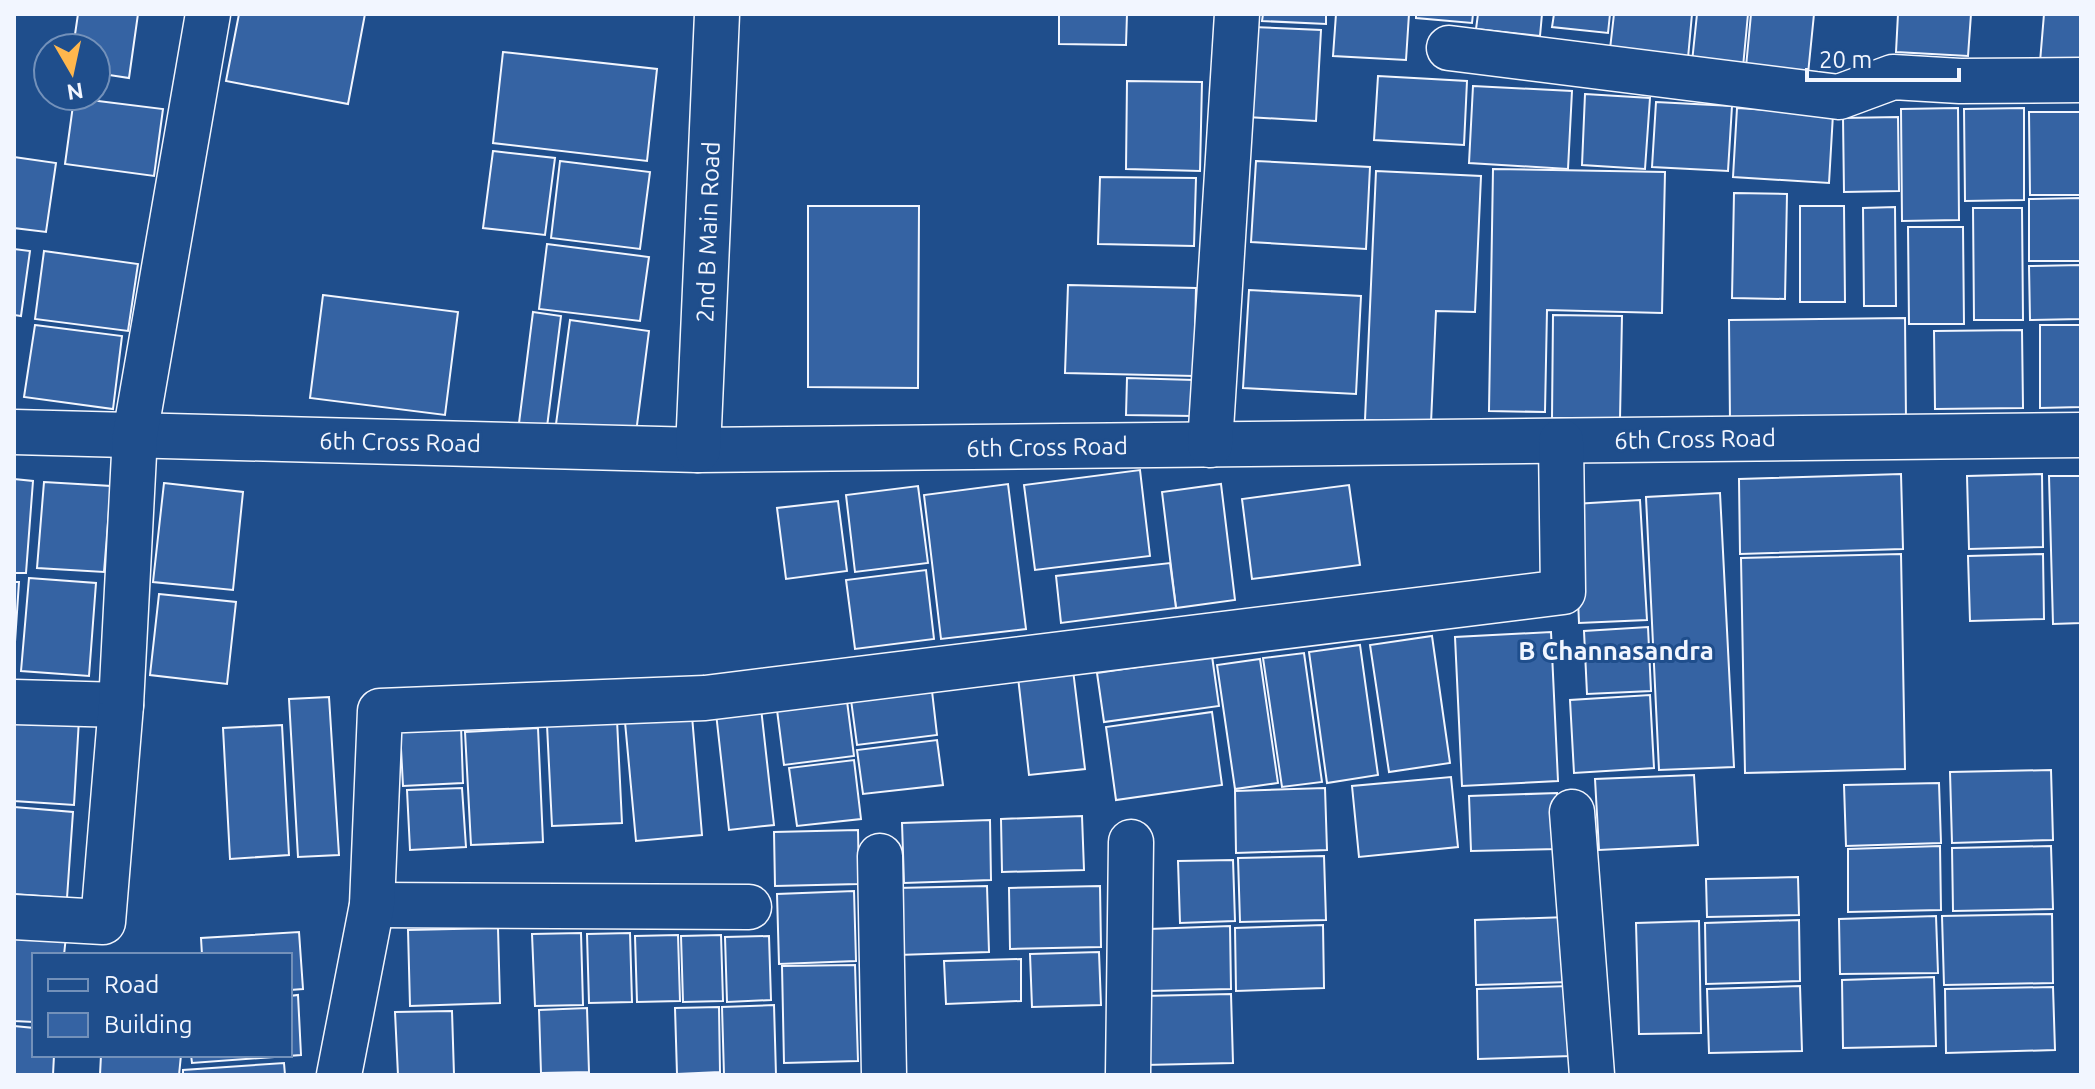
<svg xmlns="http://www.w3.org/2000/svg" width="2095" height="1089" font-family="Ubuntu,sans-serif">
  <rect width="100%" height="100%" fill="#1f4e8c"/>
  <g fill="#3563a3" stroke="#f2f6ff" stroke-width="2">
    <polygon points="78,14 138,14 129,78 96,73 96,48 73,48"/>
    <polygon points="239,14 365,14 348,104 226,81"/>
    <polygon points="1059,14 1127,14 1126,45 1059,44"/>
    <polygon points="1263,14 1326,14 1326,24 1262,21"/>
    <polygon points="1336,14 1409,14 1406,60 1333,56"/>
    <polygon points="1416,14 1473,14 1472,23 1416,18"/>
    <polygon points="1478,14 1542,14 1540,36 1476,29"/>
    <polygon points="1554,14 1610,14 1608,33 1552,27"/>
    <polygon points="1614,14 1692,14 1688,58 1610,49"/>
    <polygon points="1697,14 1748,14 1743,67 1692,62"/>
    <polygon points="1751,14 1814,14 1808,74 1746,67"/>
    <polygon points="1898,14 1971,14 1968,56 1896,52"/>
    <polygon points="2044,14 2081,14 2081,65 2040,62"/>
    <polygon points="1252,27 1321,30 1316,121 1247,117"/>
    <polygon points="503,52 657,69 647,161 493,143"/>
    <polygon points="1378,76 1467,81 1464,145 1374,140"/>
    <polygon points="1127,81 1202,82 1200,171 1126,169"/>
    <polygon points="1473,86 1572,91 1568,169 1469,163"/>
    <polygon points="1585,94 1650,98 1645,169 1582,165"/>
    <polygon points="74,98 163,109 154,176 65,164"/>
    <polygon points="1656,102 1732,106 1728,171 1652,167"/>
    <polygon points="1737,108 1833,114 1829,183 1733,177"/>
    <polygon points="1958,108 1959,220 1902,221 1901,109"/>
    <polygon points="2024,108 2024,200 1965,201 1964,109"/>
    <polygon points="2029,112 2081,112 2081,195 2030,195"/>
    <polygon points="1898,117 1899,191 1844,192 1843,118"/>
    <polygon points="493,151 555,158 545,235 483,228"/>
    <polygon points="14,157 56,163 46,232 14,228"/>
    <polygon points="560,161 650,172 640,249 551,238"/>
    <polygon points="1256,161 1370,167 1366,249 1251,242"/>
    <polygon points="1493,169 1665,172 1662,313 1547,310 1545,412 1489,411"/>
    <polygon points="1376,171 1481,176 1475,312 1436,311 1431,423 1365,420"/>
    <polygon points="1100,177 1196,178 1194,246 1098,244"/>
    <polygon points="1734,193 1787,194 1785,299 1732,298"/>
    <polygon points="2081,198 2081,261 2029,261 2029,199"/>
    <polygon points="808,206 919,206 918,388 808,387"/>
    <polygon points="1800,206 1844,206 1845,302 1800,302"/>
    <polygon points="1895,207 1896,306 1864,306 1863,208"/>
    <polygon points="1973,208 2022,208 2023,320 1974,320"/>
    <polygon points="1908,227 1963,227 1964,324 1909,324"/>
    <polygon points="547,244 649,257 640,321 539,309"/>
    <polygon points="14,249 30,251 21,316 14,315"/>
    <polygon points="44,251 138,264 128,331 35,319"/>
    <polygon points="2081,265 2081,319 2030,320 2029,266"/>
    <polygon points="1068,285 1196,288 1194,376 1065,373"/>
    <polygon points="1249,290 1361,296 1356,394 1243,388"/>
    <polygon points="323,295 458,312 445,415 310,398"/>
    <polygon points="533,312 561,316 547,427 519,423"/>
    <polygon points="1553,315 1622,316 1620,419 1552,418"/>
    <polygon points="1905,318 1906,420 1730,422 1729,320"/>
    <polygon points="570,320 649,331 636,433 556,424"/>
    <polygon points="35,325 122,336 113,409 24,397"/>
    <polygon points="2040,325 2081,325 2081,407 2040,408"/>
    <polygon points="2022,330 2023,408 1935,409 1934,331"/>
    <polygon points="1127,378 1194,380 1193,416 1126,415"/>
    <polygon points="1140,470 1150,556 1035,570 1024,485"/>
    <polygon points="1901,474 1903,549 1740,554 1739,479"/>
    <polygon points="2042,474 2043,547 1969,549 1967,476"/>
    <polygon points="2049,476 2081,476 2081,623 2053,624"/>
    <polygon points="14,479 33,481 26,573 14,573"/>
    <polygon points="44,482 111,486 104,572 37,568"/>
    <polygon points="164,483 243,492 233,590 153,582"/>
    <polygon points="1008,484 1026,629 941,639 924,495"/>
    <polygon points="1221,484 1235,600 1176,608 1162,492"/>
    <polygon points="1349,485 1360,565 1252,579 1242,499"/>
    <polygon points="918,486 928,563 855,572 846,495"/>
    <polygon points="1720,493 1734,767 1659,770 1646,497"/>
    <polygon points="1640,500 1647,620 1579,623 1574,504"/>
    <polygon points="838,501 847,571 786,579 777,508"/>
    <polygon points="1901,554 1905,769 1745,773 1741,558"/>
    <polygon points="2043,554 2044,619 1970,621 1968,556"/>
    <polygon points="1170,563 1176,608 1061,623 1056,576"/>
    <polygon points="926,570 934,639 855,649 846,580"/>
    <polygon points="29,578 96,583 89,676 21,671"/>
    <polygon points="14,582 19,582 14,657"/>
    <polygon points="159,594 236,602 227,684 150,675"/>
    <polygon points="1648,627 1651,691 1587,694 1584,631"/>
    <polygon points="1551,632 1558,781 1462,786 1455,637"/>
    <polygon points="1432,636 1450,763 1389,772 1370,645"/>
    <polygon points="1360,645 1378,775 1327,783 1309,652"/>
    <polygon points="1304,653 1322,782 1282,787 1263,658"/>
    <polygon points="1212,656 1219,706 1104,722 1097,673"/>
    <polygon points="1260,659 1278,783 1235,789 1217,665"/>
    <polygon points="1073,670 1085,769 1029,775 1018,677"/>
    <polygon points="932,691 937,735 857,745 851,700"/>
    <polygon points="1650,695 1654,768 1574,773 1570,700"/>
    <polygon points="329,697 339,855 298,857 289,699"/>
    <polygon points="847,701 854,756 784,765 777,710"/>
    <polygon points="761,708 774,825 729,830 716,713"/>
    <polygon points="1212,712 1222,785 1116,800 1106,727"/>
    <polygon points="14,715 79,719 74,805 14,801"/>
    <polygon points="692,716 702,835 636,841 625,722"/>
    <polygon points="617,720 622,823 552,826 547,725"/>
    <polygon points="282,725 289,855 230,859 223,728"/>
    <polygon points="461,726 463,783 403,786 400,730"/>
    <polygon points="538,728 543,842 471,845 465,732"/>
    <polygon points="937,740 943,785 863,794 857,750"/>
    <polygon points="854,760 861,819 797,826 789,768"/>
    <polygon points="2051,770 2053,840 1952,843 1950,772"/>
    <polygon points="1694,775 1698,845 1599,850 1595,779"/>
    <polygon points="1451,777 1458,847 1359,857 1352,786"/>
    <polygon points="1939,783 1941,843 1846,846 1844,785"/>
    <polygon points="462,788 466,847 410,850 407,790"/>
    <polygon points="1325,788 1327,850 1236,853 1235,791"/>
    <polygon points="1557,793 1558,849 1471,851 1469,796"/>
    <polygon points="14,807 73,812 67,898 14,894"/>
    <polygon points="1082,816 1084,870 1002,872 1001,819"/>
    <polygon points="990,820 991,880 904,883 902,823"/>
    <polygon points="858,830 859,884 775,886 774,832"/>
    <polygon points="1940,846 1941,910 1848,912 1848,849"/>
    <polygon points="2051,846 2053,909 1953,911 1952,848"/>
    <polygon points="1324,856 1326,920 1240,922 1238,858"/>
    <polygon points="1233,860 1235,921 1180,923 1178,861"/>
    <polygon points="1798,877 1799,915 1707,917 1706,879"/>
    <polygon points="987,886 989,952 898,955 896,888"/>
    <polygon points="1100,886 1101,947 1010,949 1009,888"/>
    <polygon points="854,891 856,961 779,964 777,894"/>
    <polygon points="2052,914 2053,983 1944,985 1942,916"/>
    <polygon points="1936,916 1938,973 1840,974 1839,919"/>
    <polygon points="1568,917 1569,982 1476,985 1475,920"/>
    <polygon points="1799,920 1800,981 1706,984 1705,923"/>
    <polygon points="1699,921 1701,1033 1639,1034 1636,923"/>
    <polygon points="1323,925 1324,988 1236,991 1235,928"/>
    <polygon points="1230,926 1231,989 1150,991 1149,929"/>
    <polygon points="498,928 500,1003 410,1006 408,930"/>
    <polygon points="14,931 66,936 64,955 34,955 34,1022 14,1021"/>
    <polygon points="299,932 303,989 290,990 290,955 202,955 201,938"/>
    <polygon points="581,933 583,1005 535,1006 532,934"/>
    <polygon points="630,933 632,1002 589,1003 587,934"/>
    <polygon points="678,935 680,1001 637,1002 635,936"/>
    <polygon points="721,935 723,1001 683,1002 681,936"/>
    <polygon points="769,936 771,1000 727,1002 725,937"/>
    <polygon points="1099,952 1101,1005 1032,1007 1030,954"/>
    <polygon points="1021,959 1021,1001 946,1004 944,961"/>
    <polygon points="855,965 858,1061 784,1063 782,966"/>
    <polygon points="1934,977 1936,1046 1843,1048 1842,980"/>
    <polygon points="1569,986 1571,1056 1478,1059 1477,989"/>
    <polygon points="1800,986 1802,1051 1709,1053 1707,989"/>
    <polygon points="2053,987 2055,1050 1946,1053 1945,989"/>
    <polygon points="1231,994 1233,1063 1145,1065 1143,996"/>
    <polygon points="298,995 301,1055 192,1063 191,1055 290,1055 290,996"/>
    <polygon points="774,1005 776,1075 724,1075 722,1007"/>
    <polygon points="719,1007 720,1072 677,1074 675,1008"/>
    <polygon points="587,1008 589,1072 541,1073 539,1010"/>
    <polygon points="452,1011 454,1075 398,1075 395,1012"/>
    <polygon points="14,1026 34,1028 34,1055 54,1055 53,1075 14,1075"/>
    <polygon points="101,1055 181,1055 179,1075 100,1075"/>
    <polygon points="284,1063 285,1075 183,1075 183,1070"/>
  </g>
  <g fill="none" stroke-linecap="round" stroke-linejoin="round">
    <g stroke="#f2f6ff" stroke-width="47">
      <g id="minor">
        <polyline points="1449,48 1839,97 1893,77 1960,81 2081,80"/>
        <polyline points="14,432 698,450 2081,435"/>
        <polyline points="1210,445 1237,14"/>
        <polyline points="698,450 717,14"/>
        <polyline points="14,702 121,705"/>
        <polyline points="1572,812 1592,1075"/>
        <polyline points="880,856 884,1075"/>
        <polyline points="372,905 749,907"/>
        <polyline points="14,917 103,922 121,705 135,435 208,14"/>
        <polyline points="339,1075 372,905 380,711 705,698 1563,592 1561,441"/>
        <polyline points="1128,1075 1131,842"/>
      </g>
    </g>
    <use href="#minor" stroke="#1f4e8c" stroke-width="44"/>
  </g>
  <g text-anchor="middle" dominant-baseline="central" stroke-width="6" stroke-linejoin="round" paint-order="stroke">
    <g font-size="24" fill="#f2f6ff" stroke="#1f4e8c">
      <text transform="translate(708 232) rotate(-88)">2nd B Main Road</text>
      <text transform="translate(1695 439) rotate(-1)">6th Cross Road</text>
      <text transform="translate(400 442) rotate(1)">6th Cross Road</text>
      <text transform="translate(1047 447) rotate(-1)">6th Cross Road</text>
    </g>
    <g font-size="26" font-weight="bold" fill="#f2f6ff" stroke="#1f4e8c">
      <text x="1616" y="650">B Channasandra</text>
    </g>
  </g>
  <rect width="2095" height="1089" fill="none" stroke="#f2f6ff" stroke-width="32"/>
  <rect x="32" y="953" width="260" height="104" fill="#1f4e8c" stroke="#7391ba" stroke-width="2"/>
  <rect x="48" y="979" width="40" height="12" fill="#1f4e8c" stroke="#7391ba" stroke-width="2"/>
  <text x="104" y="993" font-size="24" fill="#f2f6ff">Road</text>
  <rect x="48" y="1013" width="40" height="24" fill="#3563a3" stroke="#7391ba" stroke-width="2"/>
  <text x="104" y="1033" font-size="24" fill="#f2f6ff">Building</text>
  <g transform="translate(72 72) rotate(171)"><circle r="38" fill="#1f4e8c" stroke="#7391ba" stroke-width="2"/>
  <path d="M0-6L14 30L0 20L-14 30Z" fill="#ffb74d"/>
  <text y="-12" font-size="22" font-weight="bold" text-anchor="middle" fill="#f2f6ff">N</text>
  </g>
  <path d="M1807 68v12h152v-12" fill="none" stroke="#f2f6ff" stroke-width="4"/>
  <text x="1819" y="68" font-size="24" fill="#f2f6ff" stroke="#1f4e8c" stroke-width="6" paint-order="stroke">20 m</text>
</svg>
